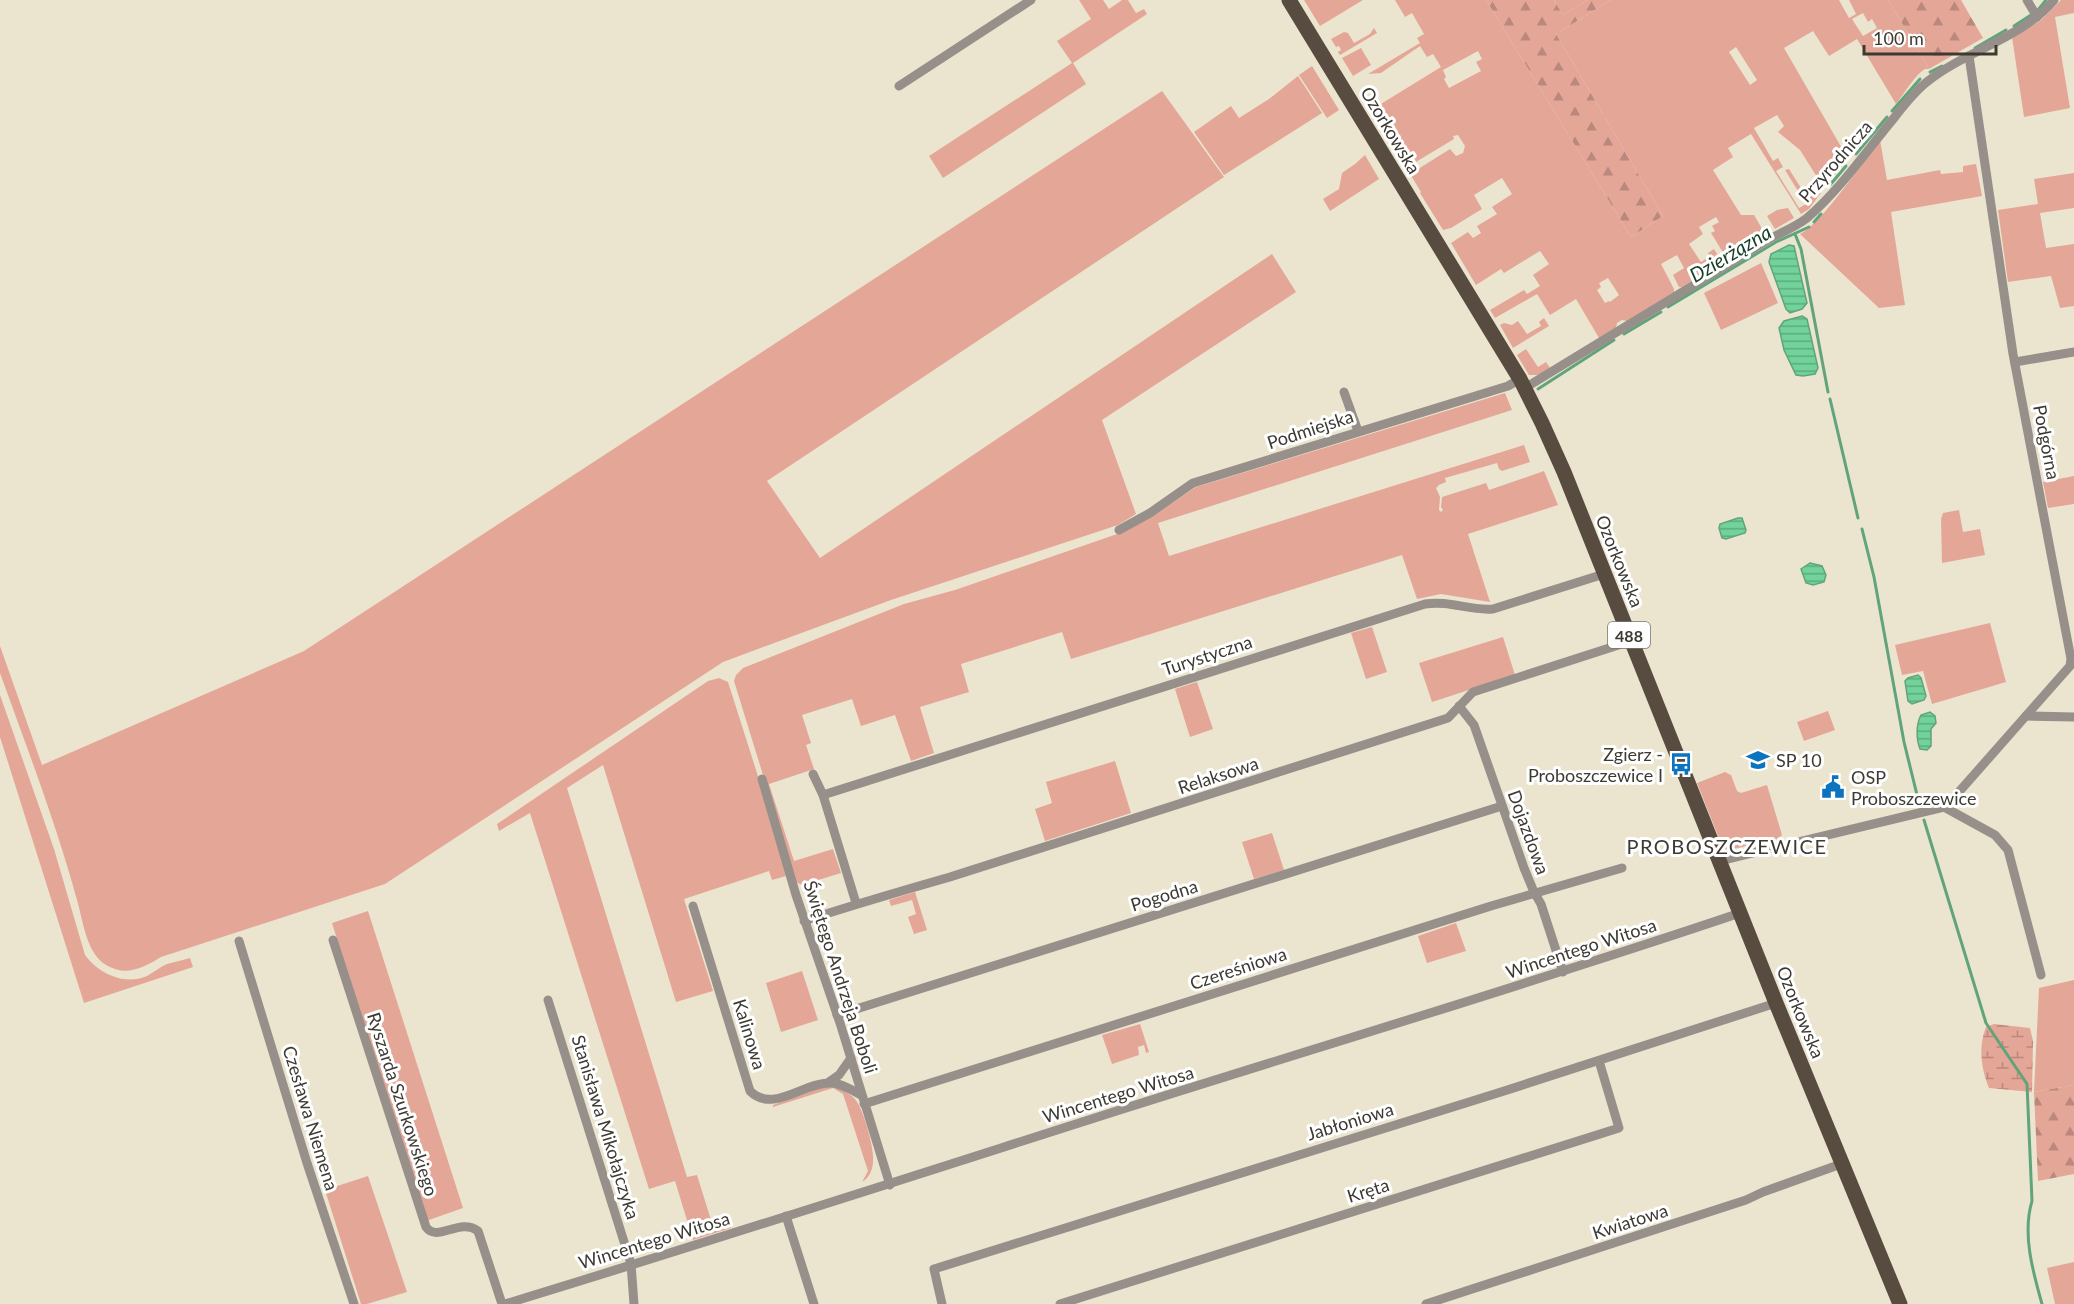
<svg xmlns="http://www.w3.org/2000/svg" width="2074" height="1304" font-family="Lato,sans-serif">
  <defs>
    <pattern id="forest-firs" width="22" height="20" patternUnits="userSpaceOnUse" patternTransform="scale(1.5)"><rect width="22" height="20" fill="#e4a697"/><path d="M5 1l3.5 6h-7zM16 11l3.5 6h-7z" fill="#ba887c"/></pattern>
    <pattern id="wetland-marsh" width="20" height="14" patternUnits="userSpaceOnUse" patternTransform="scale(1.5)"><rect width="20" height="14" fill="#e4a697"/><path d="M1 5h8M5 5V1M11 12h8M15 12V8" fill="none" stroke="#ba887c"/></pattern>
    <pattern id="water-rules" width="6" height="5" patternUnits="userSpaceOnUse" patternTransform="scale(1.5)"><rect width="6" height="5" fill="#71d29a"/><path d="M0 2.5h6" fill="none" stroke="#5eab7e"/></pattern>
  </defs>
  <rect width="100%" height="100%" fill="#ebe5d0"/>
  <g fill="#e4a697" fill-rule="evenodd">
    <polygon points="1079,0 1103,0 1109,9 1122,0 1128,0 1136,13 1144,9 1147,14 1073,63 1086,84 943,178 929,156 1072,63 1057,41 1091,19"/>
    <polygon points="1304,0 1363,0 1320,26"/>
    <path d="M1395 0H1486L1631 237 1663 216 1556 34 1611 0H1839L1849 18 1856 14 1849 0H1888L1929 69H1925C1915 75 1904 94 1896 104L1857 39 1829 56 1813 31 1784 48 1847 157 1842 162 1843 165 1824 188 1800 150 1778 132 1784 126 1777 115 1754 128 1773 161 1778 158 1783 167 1776 171 1799 208 1806 204 1785 170 1789 169 1806 196 1817 188 1821 193 1809 209 1801 214 1751 134 1728 148 1733 157 1713 170 1741 215H1754L1761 227 1762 237 1727 259 1711 233 1715 231 1712 226 1719 222 1716 217 1699 227 1703 234 1689 244 1701 262 1710 256 1708 253 1714 249 1722 262 1682 287H1679L1673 275 1684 268 1677 255 1661 264 1674 289V292L1627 321 1622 320 1617 323 1616 328 1599 338 1576 299 1550 315 1537 294 1495 318 1490 310 1524 290 1527 294 1540 286 1533 275 1549 264 1540 251 1504 273 1501 269 1476 285 1451 243 1468 232 1473 238 1481 233 1477 226 1497 214 1492 207 1512 194 1502 178 1474 195 1482 209 1451 228 1443 230 1420 193 1421 192 1410 174 1450 149 1456 156 1463 153 1465 146 1458 135 1453 136 1454 139 1406 168 1385 133 1388 127 1383 118H1376L1371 110 1441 67 1433 54 1427 57 1420 46 1381 73 1368 74 1420 43 1417 38 1424 34 1412 13 1405 17ZM1863 13 1868 22 1872 19 1877 28 1863 36 1852 19ZM1736 47 1757 80 1750 85 1729 52ZM1478 51 1482 59 1476 62 1481 71 1449 88 1444 79 1446 77 1443 70ZM1608 278 1619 295 1610 302 1609 301 1605 303 1597 290 1601 287 1599 283Z"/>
    <polygon points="1554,0 1588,0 1563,15"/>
    <polygon points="2061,0 2074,0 2074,13 2055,17 2070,108 2024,117 2012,37 2040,21"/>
    <polygon points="1374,28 1377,33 1340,55 1338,52 1341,50 1339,46 1336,47 1331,39 1344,32 1348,33 1354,43 1370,34"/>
    <polygon points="1361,48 1371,65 1353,76 1342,58"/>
    <polygon points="1312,66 1339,110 1327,118 1299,75"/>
    <polygon points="1298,76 1322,113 1224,175 1194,132 1231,106 1239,118 1269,99"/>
    <path d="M1162 91 1224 177 767 481 820 558 1272 254 1296 292 1102 420 1136 514 1118 525 891 600 723 662 385 884 161 957C143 968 126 977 106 965 86 953 83 920 77 900 56 823 27 748 0 673V646L42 765 304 651Z"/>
    <path d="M1880 140 1887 180 1940 170 1941 174 1963 172V166L1976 164 1982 196 1891 212 1905 305 1879 308 1800 234C1820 226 1864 160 1880 140Z"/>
    <polygon points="1365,155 1379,179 1330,211 1323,199 1339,189 1342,173 1355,164"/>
    <polygon points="2074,173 2074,208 2040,213 2046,248 2074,244 2074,306 2060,308 2051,276 2008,282 1998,210 2038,204 2034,179"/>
    <polygon points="1788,208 1794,218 1775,229 1767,216 1777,210"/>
    <polygon points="1761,263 1778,303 1721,330 1704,293"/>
    <polygon points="1544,318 1549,326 1513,348 1500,325 1504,323 1512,325 1518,321 1527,334 1541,326 1539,322"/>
    <polygon points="1526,349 1538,367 1546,362 1550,368 1540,375 1529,375 1517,355"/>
    <polygon points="1505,393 1512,410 1158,523 1169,556 1524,445 1530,462 1502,471 1499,469 1497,463 1445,478 1446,482 1439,485 1436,488 1440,497 1439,510 1441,512 1443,510 1441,507 1442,497 1486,483 1489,490 1544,471 1558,505 1468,534 1490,602 1441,594 1417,599 1402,555 1071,659 1062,632 961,664 969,692 920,707 934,753 911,761 895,715 861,726 852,699 802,715 811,743 806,745 814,769 769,784 794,861 833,849 841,873 802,885 796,882 734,681 736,675 743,668 904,604 955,590 1120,533 1153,516 1196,487"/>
    <polygon points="2074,476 2074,504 2048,508 2043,482"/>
    <polygon points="1959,510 1963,532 1980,529 1985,555 1942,563 1941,519 1943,513"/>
    <polygon points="1990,623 2006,682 1932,704 1923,671 1902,675 1895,645"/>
    <polygon points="1372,627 1387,672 1366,679 1351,633"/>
    <polygon points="1503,637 1515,675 1432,702 1419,663"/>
    <polygon points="719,678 728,682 757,773 786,876 772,880 769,871 684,899 713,991 676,1002 603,765 567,788 687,1177 697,1175 711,1220 723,1225 732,1223 731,1228 693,1240 675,1181 649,1189 530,813 499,831 497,824 708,681"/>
    <polygon points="1197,682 1213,729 1190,737 1175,689"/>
    <path d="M0 695 54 849 85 955C98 973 124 986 147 976 154 972 160 967 167 964 175 962 183 960 190 958L193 967 84 1003 0 737Z"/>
    <polygon points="1828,711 1835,730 1804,741 1797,722"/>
    <polygon points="1115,761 1131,813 1045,841 1035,809 1052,803 1046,782"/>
    <polygon points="1725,772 1731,775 1737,791 1741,793 1767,785 1782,835 1778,839 1724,851 1697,783"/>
    <polygon points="1272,833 1284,870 1254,879 1242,842"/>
    <polygon points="915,892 927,930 914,934 908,917 916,914 912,900 891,906 889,900"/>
    <polygon points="368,911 463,1208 426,1221 332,923"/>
    <polygon points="1456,923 1466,951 1427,963 1418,936"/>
    <polygon points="802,971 818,1020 781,1032 766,983"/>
    <polygon points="2074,980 2074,1085 2034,1092 2039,988"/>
    <polygon points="1140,1024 1149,1052 1146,1053 1144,1045 1138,1047 1139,1055 1112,1064 1102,1035"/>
    <path d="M823 1087C834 1086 845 1090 853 1097 863 1105 875 1150 873 1163 872 1171 869 1178 862 1182L868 1171 843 1094 833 1088 773 1107V1105Z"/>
    <polygon points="368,1176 407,1292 367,1304 361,1304 325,1190"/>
    <polygon points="2074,1262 2074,1304 2055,1304 2047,1268"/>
  </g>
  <g fill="url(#forest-firs)">
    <polygon points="1486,0 1554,0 1563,15 1588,0 1611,0 1556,34 1663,216 1631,237"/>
    <polygon points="1888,0 1961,0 1983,38 1929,69"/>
    <polygon points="2074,1085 2074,1174 2038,1181 2034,1092"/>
  </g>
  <path fill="url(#wetland-marsh)" d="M1994 1024 2030 1028 2033 1041 2032 1092 1989 1088C1981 1069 1978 1047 1986 1027Z"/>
  <g fill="url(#water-rules)" stroke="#61a47b" stroke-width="1.5">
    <polygon points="1789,245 1794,246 1807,303 1802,309 1790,313 1786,309 1769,262 1771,254"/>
    <polygon points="1802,316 1807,319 1818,368 1815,374 1803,376 1796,375 1784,350 1779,328 1784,321"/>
    <polygon points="1738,518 1742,518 1746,530 1745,533 1726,539 1722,538 1719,528 1720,524"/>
    <polygon points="1810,563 1822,566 1826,575 1824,582 1813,585 1806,583 1801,569"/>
    <polygon points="1918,675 1921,678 1926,696 1924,700 1912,704 1908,701 1905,681 1908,678"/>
    <path d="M1930 712 1935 716 1936 723 1931 729V746L1927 750 1920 749C1916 739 1916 724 1921 715Z"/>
  </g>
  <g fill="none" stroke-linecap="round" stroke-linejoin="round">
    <g stroke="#61a47b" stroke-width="3">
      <polyline points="2038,10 2046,0"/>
      <polyline points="2014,26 2031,15"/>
      <polyline points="1975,48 2006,30"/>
      <polyline points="1930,72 1942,66"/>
      <polyline points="1892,111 1920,79"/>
      <polyline points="1856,154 1887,117"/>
      <polyline points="1830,185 1846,166"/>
      <polyline points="1814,222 1821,214"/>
      <polyline points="1795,234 1801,249 1828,392"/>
      <polyline points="1668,307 1776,242 1809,227"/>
      <polyline points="1624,334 1661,312"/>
      <polyline points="1538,389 1614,340"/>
      <polyline points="1830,399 1858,518"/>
      <polyline points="1862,529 1874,577 1904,742 1920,807"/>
      <path d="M1924 820 1986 1023 2027 1084 2032 1201C2022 1234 2033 1272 2042 1304"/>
    </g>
    <g stroke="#97908a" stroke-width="9">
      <polyline points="2027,0 2037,17"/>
      <polyline points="899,86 1031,0"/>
      <polyline points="2015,362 2074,352"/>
      <path d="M1525 388 1771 238C1783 232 1797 226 1807 218 1838 192 1868 149 1894 118 1904 105 1915 91 1928 81 1967 50 2021 39 2054 0"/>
      <polyline points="1344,392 1358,431"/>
      <polyline points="1119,530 1150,513 1193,483 1508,386 1520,379"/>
      <polyline points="1459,706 1474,725 1524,868 1534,892 1541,904 1563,972"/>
      <polyline points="2026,716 2074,717"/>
      <polyline points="813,774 823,795 856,903"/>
      <polyline points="762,779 796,895 840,1023 890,1185"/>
      <path d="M823 795 1425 604C1450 600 1469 611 1493 609L1604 574"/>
      <polyline points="1944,807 1995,835 2008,850 2041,975"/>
      <polyline points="1719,861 1944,807 1950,802 2070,666 2071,659 2013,354 1969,56"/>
      <path d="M693 906 750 1091C773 1114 804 1082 830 1083 841 1083 852 1090 861 1095"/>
      <path d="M804 921C853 905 901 891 950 877L1448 718 1473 692 1631 641"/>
      <path d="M333 940 426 1227C437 1243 460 1217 478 1231L502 1304"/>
      <polyline points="239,941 307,1163 354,1304"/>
      <polyline points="548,1000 631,1264 634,1304"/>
      <polyline points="837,1015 1502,806"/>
      <polyline points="829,1082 839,1075 851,1058"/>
      <polyline points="864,1104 1491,906 1622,868"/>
      <polyline points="786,1216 814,1304"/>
      <path d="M505 1304C712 1241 919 1174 1126 1108 1331 1043 1536 982 1740 913"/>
      <polyline points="942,1304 934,1269 1501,1092 1776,1003"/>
      <polyline points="1060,1304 1619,1128 1599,1061"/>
      <polyline points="1426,1304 1746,1200 1763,1192 1841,1164"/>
    </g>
    <polyline stroke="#584c41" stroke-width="15" points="1289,0 1520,379 1542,423 1564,472 1776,1003 1900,1304"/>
  </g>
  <defs>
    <g id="school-bare" transform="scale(1.8)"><path d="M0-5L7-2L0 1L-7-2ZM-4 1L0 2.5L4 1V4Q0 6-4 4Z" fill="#0c73bf" stroke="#fff" stroke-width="2.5" paint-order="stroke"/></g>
    <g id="bus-bare" transform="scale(1.8)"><path d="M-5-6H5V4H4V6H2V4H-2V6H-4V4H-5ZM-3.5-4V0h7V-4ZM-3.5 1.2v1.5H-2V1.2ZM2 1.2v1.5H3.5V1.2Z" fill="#0c73bf" stroke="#fff" stroke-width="2.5" paint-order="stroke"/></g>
    <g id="civic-bare" transform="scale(1.8)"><path d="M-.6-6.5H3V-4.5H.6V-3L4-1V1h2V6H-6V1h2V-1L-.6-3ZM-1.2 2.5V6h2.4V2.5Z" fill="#0c73bf" stroke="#fff" stroke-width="2.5" paint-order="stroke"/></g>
  </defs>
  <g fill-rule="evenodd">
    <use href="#school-bare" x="1758" y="760"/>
    <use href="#bus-bare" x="1681" y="764"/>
    <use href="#civic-bare" x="1833" y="787"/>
  </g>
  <g text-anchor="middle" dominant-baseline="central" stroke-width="6" stroke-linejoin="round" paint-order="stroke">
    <rect fill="#fff" stroke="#767570" stroke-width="1.5" x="1608" y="622" width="42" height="26" rx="4.5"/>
    <g font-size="16" font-weight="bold" fill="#3c3a32">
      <text x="1629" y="635">488</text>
    </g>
    <g font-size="18" fill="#3c3a32" stroke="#fff">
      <text transform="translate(1391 130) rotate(59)">Ozorkowska</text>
      <text transform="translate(1835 161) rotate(-49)">Przyrodnicza</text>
      <text transform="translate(1310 429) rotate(-18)">Podmiejska</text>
      <text transform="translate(2047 442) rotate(79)">Podgórna</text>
      <text transform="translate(1620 561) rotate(68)">Ozorkowska</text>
      <text transform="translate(1207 655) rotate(-18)">Turystyczna</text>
      <text transform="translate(1218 775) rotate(-18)">Relaksowa</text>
      <text transform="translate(1529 832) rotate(70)">Dojazdowa</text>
      <text transform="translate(1164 895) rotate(-17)">Pogodna</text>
      <text transform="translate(1581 948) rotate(-18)">Wincentego Witosa</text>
      <text transform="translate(1238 968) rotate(-18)">Czereśniowa</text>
      <text transform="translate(841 977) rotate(72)">Świętego Andrzeja Boboli</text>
      <text transform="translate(1801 1012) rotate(68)">Ozorkowska</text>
      <text transform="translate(750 1034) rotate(73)">Kalinowa</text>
      <text transform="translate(1118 1094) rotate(-17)">Wincentego Witosa</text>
      <text transform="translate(403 1104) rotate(72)">Ryszarda Szurkowskiego</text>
      <text transform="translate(311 1118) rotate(73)">Czesława Niemena</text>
      <text transform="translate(1350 1121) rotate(-17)">Jabłoniowa</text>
      <text transform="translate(606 1127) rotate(73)">Stanisława Mikołajczyka</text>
      <text transform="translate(1368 1190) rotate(-17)">Kręta</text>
      <text transform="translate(1630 1221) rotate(-18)">Kwiatowa</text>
      <text transform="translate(654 1240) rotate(-17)">Wincentego Witosa</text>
    </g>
    <g font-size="18" fill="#3c3a32" stroke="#fff" text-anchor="start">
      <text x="1663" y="754" text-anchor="end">Zgierz -<tspan x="1663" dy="21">Proboszczewice I</tspan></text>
      <text x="1776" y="760">SP 10</text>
      <text x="1851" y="777">OSP<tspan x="1851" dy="21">Proboszczewice</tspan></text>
    </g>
    <g font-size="20" font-style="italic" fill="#163f28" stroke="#fff">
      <text transform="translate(1730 253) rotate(-31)">Dzierżązna</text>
    </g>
    <g font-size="20" letter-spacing="1.5" fill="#3c3a32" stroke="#fff">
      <text x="1727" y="846">PROBOSZCZEWICE</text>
    </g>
  </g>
  <path d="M1864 45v9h132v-9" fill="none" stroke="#3c3a32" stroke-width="3"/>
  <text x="1873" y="45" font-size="18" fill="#3c3a32" stroke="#ffffff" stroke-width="4.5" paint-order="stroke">100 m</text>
</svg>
